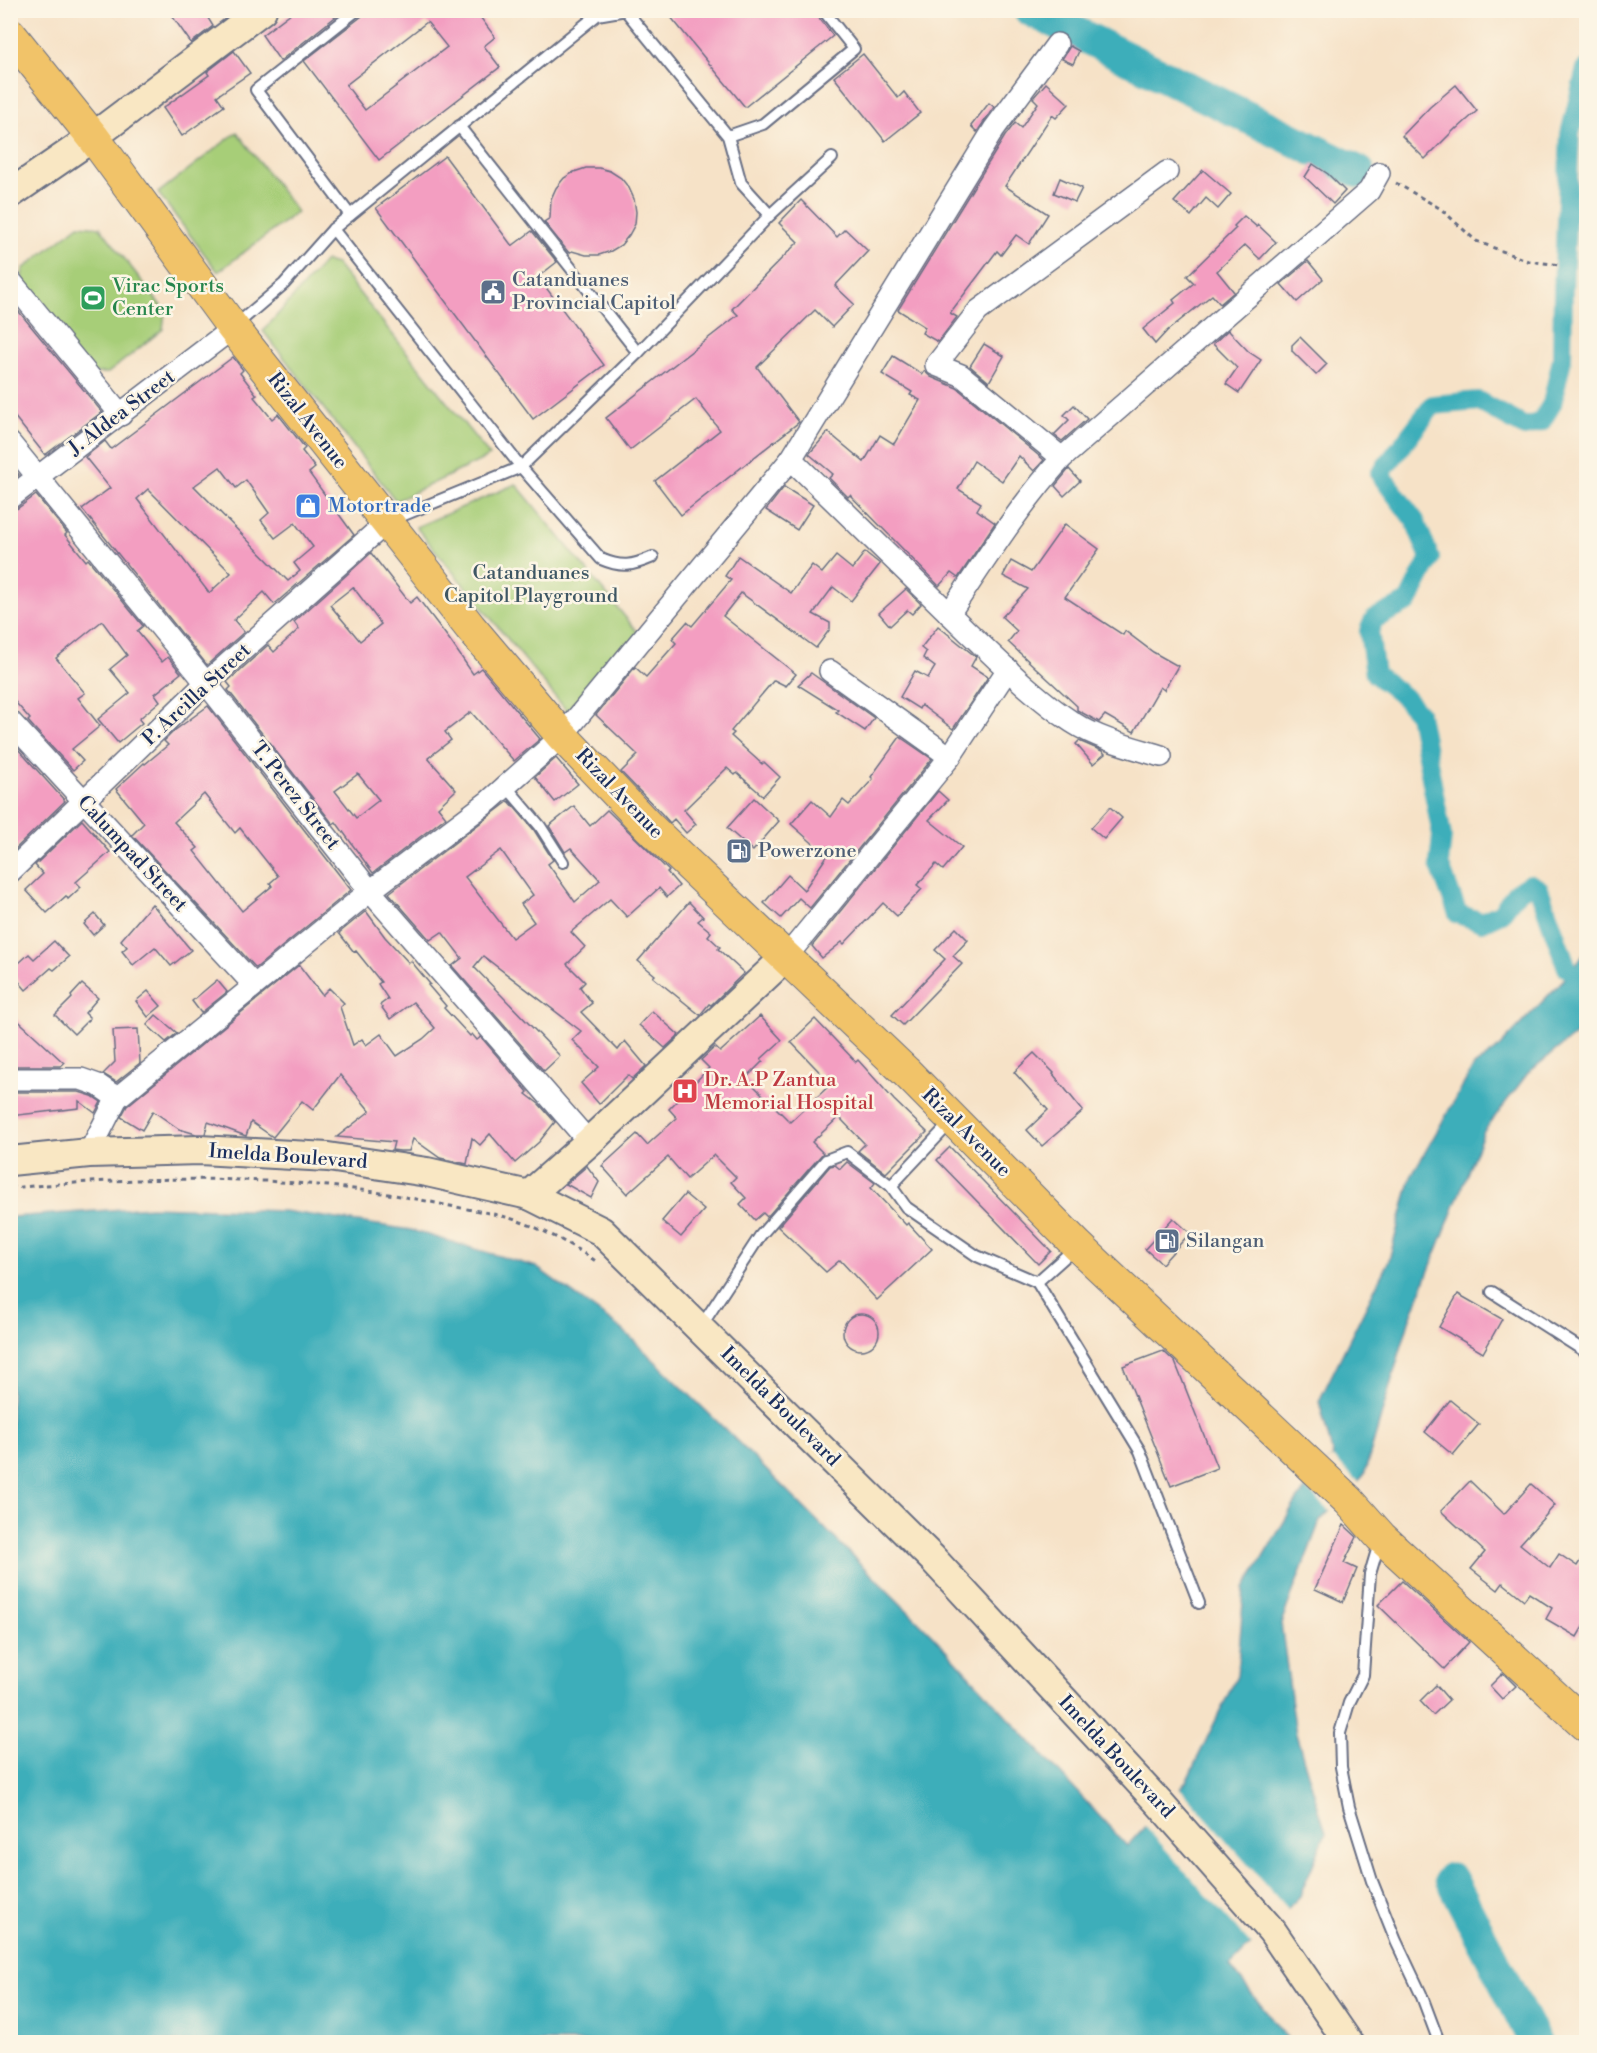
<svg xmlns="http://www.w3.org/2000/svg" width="1597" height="2053" font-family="'Libre Bodoni',serif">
  <rect width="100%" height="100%" fill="#fcf5e5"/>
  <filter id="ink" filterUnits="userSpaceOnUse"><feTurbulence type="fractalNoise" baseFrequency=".0167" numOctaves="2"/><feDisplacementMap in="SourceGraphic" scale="12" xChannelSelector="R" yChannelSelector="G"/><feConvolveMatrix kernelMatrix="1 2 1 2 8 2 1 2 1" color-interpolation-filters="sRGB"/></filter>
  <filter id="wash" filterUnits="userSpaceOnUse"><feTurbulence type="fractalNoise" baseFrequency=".008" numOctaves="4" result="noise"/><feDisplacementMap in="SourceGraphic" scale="24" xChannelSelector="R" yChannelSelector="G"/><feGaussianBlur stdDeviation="1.35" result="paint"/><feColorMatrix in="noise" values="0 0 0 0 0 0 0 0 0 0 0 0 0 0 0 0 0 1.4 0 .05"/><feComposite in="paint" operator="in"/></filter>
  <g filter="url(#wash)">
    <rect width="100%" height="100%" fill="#f6e2c7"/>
    <g fill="#a7ce78" stroke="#617e6b" stroke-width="1.5">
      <polygon points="237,132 297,212 218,272 158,193"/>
      <polygon points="79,225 100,227 165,311 163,329 108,373 90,373 21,285 23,269"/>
      <polygon points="325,261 336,264 490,456 396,501 263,331"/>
      <polygon points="516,484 640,635 571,716 416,527"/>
    </g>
    <polygon fill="#3eaeba" stroke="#2c6e8c" stroke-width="1.5" points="1586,951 1586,1026 1528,1073 1484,1131 1409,1321 1364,1475 1320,1521 1281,1623 1296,1734 1326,1833 1300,1896 1230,1966 1290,2042 11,2042 11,1217 151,1207 284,1211 411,1230 536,1267 623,1330 731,1435 934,1637 1127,1846 1186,1782 1237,1676 1244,1589 1297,1500 1333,1456 1319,1401 1389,1260 1411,1177 1474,1066 1496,1050 1565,978"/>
    <g fill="#f6e2c7">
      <polygon points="1332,1457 1360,1483 1332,1513 1304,1487"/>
      <polygon points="1178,1786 1289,1911 1253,1947 1143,1824"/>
    </g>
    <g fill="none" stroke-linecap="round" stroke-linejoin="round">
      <polyline stroke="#3eaeba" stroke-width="20" points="1567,968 1539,889 1530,884 1516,893 1501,913 1482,922 1458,914 1439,864 1442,836 1419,714 1403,696 1375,674 1369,631 1374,619 1408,602 1430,558 1415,521 1380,474 1433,405 1478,401 1525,427 1541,422 1552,404 1562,359 1563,290 1570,134 1586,69"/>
      <g stroke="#3eaeba" stroke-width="33">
        <polyline points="1030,10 1359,172"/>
        <polyline points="1451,1879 1535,2042"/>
      </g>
    </g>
    <g id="blocks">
      <g fill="#f39ec1" fill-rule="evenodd">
        <polygon points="168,10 203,10 213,26 191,43"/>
        <polygon points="295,10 344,10 280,61 262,35"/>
        <path d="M364 10H475L495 37 484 46 500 67 379 160 304 61 362 16ZM427 22 447 47 365 110 346 85Z"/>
        <polygon points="665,10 813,10 833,36 745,107"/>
        <polygon points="1070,46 1079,51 1073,64 1062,59"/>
        <polygon points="234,51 250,73 217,96 224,106 182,136 163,108 209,75 207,72"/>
        <polygon points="863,54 898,98 904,92 920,113 885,141 834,77"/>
        <polygon points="1046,83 1069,104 1056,118 1052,115 1005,186 1048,214 1029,244 1016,235 1001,255 997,251 950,313 957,317 938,342 922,333 925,327 898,310 1005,136 1015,123 1021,128 1038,103 1033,98"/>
        <polygon points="1456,85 1477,111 1457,129 1456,128 1425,159 1402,136 1430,107"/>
        <polygon points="989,103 994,107 977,132 971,126"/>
        <polygon points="445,156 512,246 532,231 557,262 538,277 604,365 533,419 376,208"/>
        <polygon points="1313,164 1328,174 1345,191 1333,204 1305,177"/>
        <polygon points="586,168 599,168 610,171 621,178 629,188 634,199 636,212 635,224 629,235 621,245 611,251 599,255 586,255 572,251 569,253 544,222 550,218 551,199 556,188 564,178 574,172"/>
        <polygon points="1203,170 1231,194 1218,209 1206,198 1191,216 1174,202"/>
        <polygon points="1060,178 1082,188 1075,202 1054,193"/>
        <polygon points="801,200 837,237 845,229 868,251 835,286 854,304 832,327 815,310 757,367 799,422 681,515 655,481 720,430 696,399 630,450 606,418 738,315 732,309 798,242 779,223"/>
        <polygon points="1244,216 1257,227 1258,225 1276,242 1260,259 1245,245 1217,271 1234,292 1220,304 1212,295 1167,331 1155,344 1143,329 1175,303 1173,300 1194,283 1187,276 1236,228 1234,226"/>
        <polygon points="1308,261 1323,279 1297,302 1281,284"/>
        <polygon points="10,301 102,412 45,455 10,411"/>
        <polygon points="1228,330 1249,352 1261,360 1239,393 1226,384 1237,368 1213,344"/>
        <polygon points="1300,337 1327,364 1316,375 1292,351 1292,345"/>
        <polygon points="984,344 1004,356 989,382 970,366"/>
        <polygon points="893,356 922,374 924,371 931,377 957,388 1044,460 1034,471 1019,456 1002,481 974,461 958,489 981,503 977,510 995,523 958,578 951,573 939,586 850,495 848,497 829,478 833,474 809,454 828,432 864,462 880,435 894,444 920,400 910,395 912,392 882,374"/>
        <path d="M233 357 243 370 240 373 257 395 254 397 272 419 278 414 305 448 302 451 315 468 309 473 354 535 277 602 274 604 264 592 234 620 244 632 207 665 82 509 110 488 85 457 105 441 111 449ZM220 467 236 488 246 480 269 513 261 520 275 538 295 523 313 547 294 563 300 571 288 581 194 486ZM148 489 231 573 209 593 137 499Z"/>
        <polygon points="1074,405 1087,419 1062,441 1054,435 1069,420 1064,415"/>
        <polygon points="10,464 19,475 10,482"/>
        <polygon points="1069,469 1080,481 1064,496 1055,486"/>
        <polygon points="784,487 813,505 797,530 766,510"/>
        <polygon points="36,495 67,533 65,535 86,561 88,559 143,626 137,631 162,662 168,657 181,673 155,694 160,701 139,719 142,723 118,743 98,719 130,693 110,669 127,655 102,621 56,658 85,693 78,698 100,726 72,749 83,761 73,770 35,729 28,721 30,719 10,696 10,511 18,508"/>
        <polygon points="1065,524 1099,549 1065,597 1123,635 1125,631 1153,652 1178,666 1164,690 1160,687 1134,732 1105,715 1099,722 1077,710 1077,706 1008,642 1017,631 1002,617 1028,589 1003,576 1011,561 1031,572"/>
        <polygon points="865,552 880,564 851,601 833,587 813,614 830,623 830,629 816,648 741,593 723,616 796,674 786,686 774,680 731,731 734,733 731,736 762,764 764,762 780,777 763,796 737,773 735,775 727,768 684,810 696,824 686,833 674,819 670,823 662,814 621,772 638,755 596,715 635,667 646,677 676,643 672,639 687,622 692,626 731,580 725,576 738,556 791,593 812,565 822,573 836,556 852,569"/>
        <path d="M371 553 410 603 417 597 449 639 473 674 481 668 540 739 514 761 471 712 445 732 451 740 428 758 456 790 438 807 446 817 373 873 336 822 333 824 228 690 231 687 227 682 268 645 274 652 299 629 294 622ZM353 587 381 624 360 641 330 605ZM358 774 379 800 356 818 335 791Z"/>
        <polygon points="906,589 921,604 912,614 907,610 890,626 879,613"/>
        <polygon points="938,626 976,657 971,666 988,677 953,729 921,705 919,709 900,697 915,671 928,678 935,667 923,658 926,652 921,648"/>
        <polygon points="811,673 874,718 865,731 836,712 838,710 798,685"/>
        <path d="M208 706 351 890 256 968 132 835 144 823 116 789 144 763 145 764 168 745 164 741 174 731ZM204 794 235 833 240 828 278 876 270 883 272 886 242 911 194 851 198 848 174 822Z"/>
        <polygon points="900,737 932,759 810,908 799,898 781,918 764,903 788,875 804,890 827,856 791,824 812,800 831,817 843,800 849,805 873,779 871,777"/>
        <polygon points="1079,741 1102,751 1105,754 1093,764 1076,744"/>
        <polygon points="17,748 65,801 10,854 10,754"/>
        <polygon points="556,758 578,784 555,802 535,777"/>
        <polygon points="938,791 948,800 929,820 962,847 943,870 936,864 917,885 922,889 897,916 883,903 844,944 842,942 822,958 812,946"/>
        <polygon points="754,798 779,821 753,851 727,828"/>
        <path d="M509 801 534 830 553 860 548 864 575 902 600 880 571 848 565 852 549 826 574 806 590 826 607 810 669 871 667 872 679 886 667 897 659 888 627 917 610 899 571 932 585 947 567 964 585 982 580 987 592 1003 581 1012 618 1050 625 1041 646 1066 632 1079 628 1075 599 1104 581 1083 599 1067 572 1040 581 1031 483 956 474 967 560 1056 544 1071 452 966 462 958 442 932 430 940 389 893ZM501 850 533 895 521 904 534 922 512 938 465 877Z"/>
        <polygon points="1110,807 1122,818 1104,839 1091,828"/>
        <polygon points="82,820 110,852 76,882 81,887 68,899 66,896 47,913 26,890 43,874 35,865"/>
        <polygon points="689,902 703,917 698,921 711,932 708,936 720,947 718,949 744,973 711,1005 709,1004 700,1015 653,977 655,975 638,961"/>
        <polygon points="152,904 191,950 171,966 155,947 133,965 122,951 127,947 121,940"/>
        <polygon points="366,911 385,937 409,963 411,961 430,984 428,985 446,1006 444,1008 470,1036 472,1034 477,1040 481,1037 528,1092 526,1094 539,1104 555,1122 539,1142 515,1163 490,1134 480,1145 472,1138 467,1164 440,1158 413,1139 409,1151 400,1151 392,1150 394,1142 337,1137 370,1111 340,1075 313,1110 302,1101 273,1137 251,1122 246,1136 208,1122 205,1134 196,1134 179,1129 153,1111 142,1130 121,1117 127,1106 299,965 322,995 329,988 344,1003 340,1007 353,1045 362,1039 366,1045 381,1034 397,1056 423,1039 435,1028 413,1002 390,1019 380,1005 388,999 378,984 381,982 356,951 354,952 339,933"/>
        <polygon points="95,914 104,925 93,935 84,924"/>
        <polygon points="956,928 968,940 953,956 962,964 903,1025 892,1015 945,959 935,950"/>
        <polygon points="54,941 69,957 54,970 51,968 26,990 10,971 29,954 34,959"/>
        <polygon points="217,980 227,992 201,1013 192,1001"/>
        <polygon points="82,984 98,998 85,1013 90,1018 74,1034 55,1015 72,998 71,996"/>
        <polygon points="148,991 161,1006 148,1017 136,1001"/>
        <polygon points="652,1011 679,1035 665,1048 639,1025"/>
        <polygon points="10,1013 64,1063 61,1066 10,1066"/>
        <polygon points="156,1015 177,1033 166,1042 147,1025"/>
        <polygon points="760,1016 782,1040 761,1059 763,1061 746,1078 790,1122 831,1084 791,1042 815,1019 856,1062 858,1060 894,1100 927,1132 886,1173 858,1151 865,1144 839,1117 812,1142 823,1153 767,1217 763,1213 755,1220 740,1204 746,1198 731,1182 736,1177 714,1155 687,1179 668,1157 627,1194 602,1166 637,1134 647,1145 677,1118 669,1109 709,1068 701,1060 715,1047 720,1052"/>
        <polygon points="138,1029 140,1063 116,1082 103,1074 115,1062 113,1030"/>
        <polygon points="1034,1053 1054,1073 1053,1074 1083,1111 1042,1146 1027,1130 1048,1110 1014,1072"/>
        <polygon points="10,1092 79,1092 92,1096 101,1102 95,1113 79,1101 79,1108 10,1116"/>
        <polygon points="950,1147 1051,1251 1038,1264 937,1160"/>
        <polygon points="847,1162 875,1183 871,1188 906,1225 908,1223 932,1249 877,1300 840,1260 826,1272 778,1227 830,1166 835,1165 840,1169"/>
        <polygon points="587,1166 599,1182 591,1198 566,1184"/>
        <polygon points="685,1194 704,1210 681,1237 662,1221"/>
        <polygon points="1173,1218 1190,1233 1162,1264 1145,1249"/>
        <polygon points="1458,1294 1502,1319 1483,1353 1439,1327"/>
        <circle cx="861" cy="1332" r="18"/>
        <polygon points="1163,1351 1175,1362 1217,1468 1171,1486 1123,1366"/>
        <polygon points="1450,1400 1479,1424 1453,1455 1425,1432"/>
        <polygon points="1470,1481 1504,1514 1531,1484 1555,1505 1520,1544 1550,1568 1559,1554 1577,1566 1587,1550 1587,1620 1577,1637 1546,1619 1552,1608 1529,1593 1524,1600 1503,1583 1498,1590 1471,1569 1485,1552 1441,1511"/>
        <polygon points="1344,1525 1357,1537 1344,1563 1357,1569 1343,1602 1315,1589"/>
        <polygon points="1402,1581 1469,1642 1444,1669 1378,1605"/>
        <polygon points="1503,1673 1516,1686 1502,1699 1490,1686"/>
        <polygon points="1436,1685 1449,1700 1433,1715 1420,1701"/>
      </g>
    </g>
  </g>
  <g filter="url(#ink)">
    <use href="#blocks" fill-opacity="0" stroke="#686e83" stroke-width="1.5"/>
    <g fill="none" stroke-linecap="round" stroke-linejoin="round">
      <g stroke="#686e83" stroke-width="14">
        <g id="lane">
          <polyline points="626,11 728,136 741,183 770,215"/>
          <polyline points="459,126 638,353"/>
          <polyline points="728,136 763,124 854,49 823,10"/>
          <polyline points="350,215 256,90 357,10"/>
          <path d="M333 229 521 467 601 559C622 568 632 566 653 557"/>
          <polyline points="236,325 284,284 333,229 597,15 626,10"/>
          <polyline points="389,521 521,467 638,353 770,215 832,158"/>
          <polyline points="505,785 540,826 563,862"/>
          <polyline points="891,1186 951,1122"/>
          <polyline points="1075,1248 1037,1282 1140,1451 1199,1603"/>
          <polyline points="1492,1292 1586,1352"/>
          <polyline points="700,1328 760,1236 826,1160 847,1152 891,1186 906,1207 977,1256 1037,1282"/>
          <polyline points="1380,1540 1370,1574 1363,1675 1349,1703 1340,1733 1341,1767 1349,1807 1372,1881 1396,1941 1421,1994 1439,2042"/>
        </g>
      </g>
      <g stroke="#686e83" stroke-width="24">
        <g id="street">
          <polyline points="10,280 121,415"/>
          <polyline points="10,443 206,683 370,891 589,1142"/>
          <polyline points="1062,458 961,375 936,365 978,311 1167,172"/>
          <path d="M791 459C850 517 909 575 968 632 1001 663 1034 697 1072 722 1098 739 1131 747 1161 756"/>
          <polyline points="10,498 233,328"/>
          <path d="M949 614C985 560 1019 506 1062 458L1369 191 1379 173"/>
          <polyline points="830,671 950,757"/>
          <polyline points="10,721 254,985"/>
          <polyline points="10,872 206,683 387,522"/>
          <polyline points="787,956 950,757 1008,669"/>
          <polyline points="10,1079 81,1079 98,1085 117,1098"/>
          <polyline points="89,1153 117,1098 370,891 489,801 562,736 791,459 994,129 1057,44"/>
        </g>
      </g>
      <g stroke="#686e83" stroke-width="32">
        <g id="secondary">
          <polyline points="10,194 93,137 262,10"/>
          <polyline points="10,1161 89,1153 200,1150 328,1157 427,1172 529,1195 601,1231 932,1558 1159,1803 1272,1931 1348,2042"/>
          <polyline points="529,1195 589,1142 787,956"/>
        </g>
      </g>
      <g stroke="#686e83" stroke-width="34">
        <polyline id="primary" points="10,34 93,137 233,328 470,627 562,736 649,827 905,1071 1078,1246 1349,1501 1381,1537 1586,1725"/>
      </g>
      <g stroke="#686e83" stroke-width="3" stroke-dasharray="4.5 4.5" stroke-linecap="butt">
        <polyline points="1396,183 1441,209 1476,241 1528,261 1560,265"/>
        <path d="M10 1188C156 1175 302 1173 445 1205 470 1210 498 1213 521 1222 547 1231 575 1247 597 1262"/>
      </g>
      <use href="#lane" stroke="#fff" stroke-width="10"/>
      <use href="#street" stroke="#fff" stroke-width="21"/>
      <use href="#secondary" stroke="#f9e7c3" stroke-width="28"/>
      <use href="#primary" stroke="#f1c369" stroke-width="32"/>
    </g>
  </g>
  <defs>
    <g id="civic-square" transform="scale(1.35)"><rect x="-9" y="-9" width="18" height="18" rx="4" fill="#5c6f8a" stroke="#fcf5e5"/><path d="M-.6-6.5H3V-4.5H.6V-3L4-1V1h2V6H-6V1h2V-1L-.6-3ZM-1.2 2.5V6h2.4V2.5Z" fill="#fff"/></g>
    <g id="stadium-square" transform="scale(1.35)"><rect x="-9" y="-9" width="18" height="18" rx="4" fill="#2e9e5b" stroke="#fcf5e5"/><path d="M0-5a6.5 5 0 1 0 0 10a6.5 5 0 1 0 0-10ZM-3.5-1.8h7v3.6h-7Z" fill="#fff"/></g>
    <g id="shop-square" transform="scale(1.35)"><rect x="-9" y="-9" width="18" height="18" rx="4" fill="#3f7fe0" stroke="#fcf5e5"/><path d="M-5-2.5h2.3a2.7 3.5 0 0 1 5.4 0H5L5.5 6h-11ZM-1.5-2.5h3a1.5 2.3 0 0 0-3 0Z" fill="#fff"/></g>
    <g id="fuel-square" transform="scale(1.35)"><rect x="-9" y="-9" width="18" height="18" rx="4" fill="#5c6f8a" stroke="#fcf5e5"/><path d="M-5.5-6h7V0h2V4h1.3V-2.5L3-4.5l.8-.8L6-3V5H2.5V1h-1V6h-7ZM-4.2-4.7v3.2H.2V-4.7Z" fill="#fff"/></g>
    <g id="hospital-square" transform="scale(1.35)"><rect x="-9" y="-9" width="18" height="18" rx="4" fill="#e0444e" stroke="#fcf5e5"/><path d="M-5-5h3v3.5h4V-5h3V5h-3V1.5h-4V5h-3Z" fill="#fff"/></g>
  </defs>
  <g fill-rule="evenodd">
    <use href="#civic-square" x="493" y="292"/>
    <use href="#stadium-square" x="93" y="298"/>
    <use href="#shop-square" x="308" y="506"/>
    <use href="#fuel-square" x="739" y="851"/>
    <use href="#hospital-square" x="685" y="1091"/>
    <use href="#fuel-square" x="1167" y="1241"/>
  </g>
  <g text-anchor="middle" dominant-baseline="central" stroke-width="5" stroke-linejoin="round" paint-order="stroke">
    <g font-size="20" fill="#4e5e75" stroke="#fcf5e5" text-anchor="start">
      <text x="512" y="280">Catanduanes<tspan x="512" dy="23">Provincial Capitol</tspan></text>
      <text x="758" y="851">Powerzone</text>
      <text x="1186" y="1241">Silangan</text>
    </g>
    <g font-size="20" fill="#27864d" stroke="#fcf5e5" text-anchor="start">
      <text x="112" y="286">Virac Sports<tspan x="112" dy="23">Center</tspan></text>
    </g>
    <g font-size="20" fill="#1b2f5e" stroke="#fcf5e5">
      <text transform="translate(122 413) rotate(-37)">J. Aldea Street</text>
      <text transform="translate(307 421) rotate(52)">Rizal Avenue</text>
      <text transform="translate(197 695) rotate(-43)">P. Arcilla Street</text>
      <text transform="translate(619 794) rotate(46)">Rizal Avenue</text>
      <text transform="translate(295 796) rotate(52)">T. Perez Street</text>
      <text transform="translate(132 854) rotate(47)">Calumpad Street</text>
      <text transform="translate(966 1133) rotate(45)">Rizal Avenue</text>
      <text transform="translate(288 1157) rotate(4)">Imelda Boulevard</text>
      <text transform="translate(780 1407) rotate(45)">Imelda Boulevard</text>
      <text transform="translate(1116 1757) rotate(47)">Imelda Boulevard</text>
    </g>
    <g font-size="20" fill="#366cbe" stroke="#fcf5e5" text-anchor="start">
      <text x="328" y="506">Motortrade</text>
    </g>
    <g font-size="20" fill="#3e5764" stroke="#fcf5e5">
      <text x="531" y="573">Catanduanes<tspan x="531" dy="23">Capitol Playground</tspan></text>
    </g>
    <g font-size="20" fill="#be3a42" stroke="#fcf5e5" text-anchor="start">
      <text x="704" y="1080">Dr. A.P Zantua<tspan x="704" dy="23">Memorial Hospital</tspan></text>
    </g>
  </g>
  <rect width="1597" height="2053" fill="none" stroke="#fcf5e5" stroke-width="36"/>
</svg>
